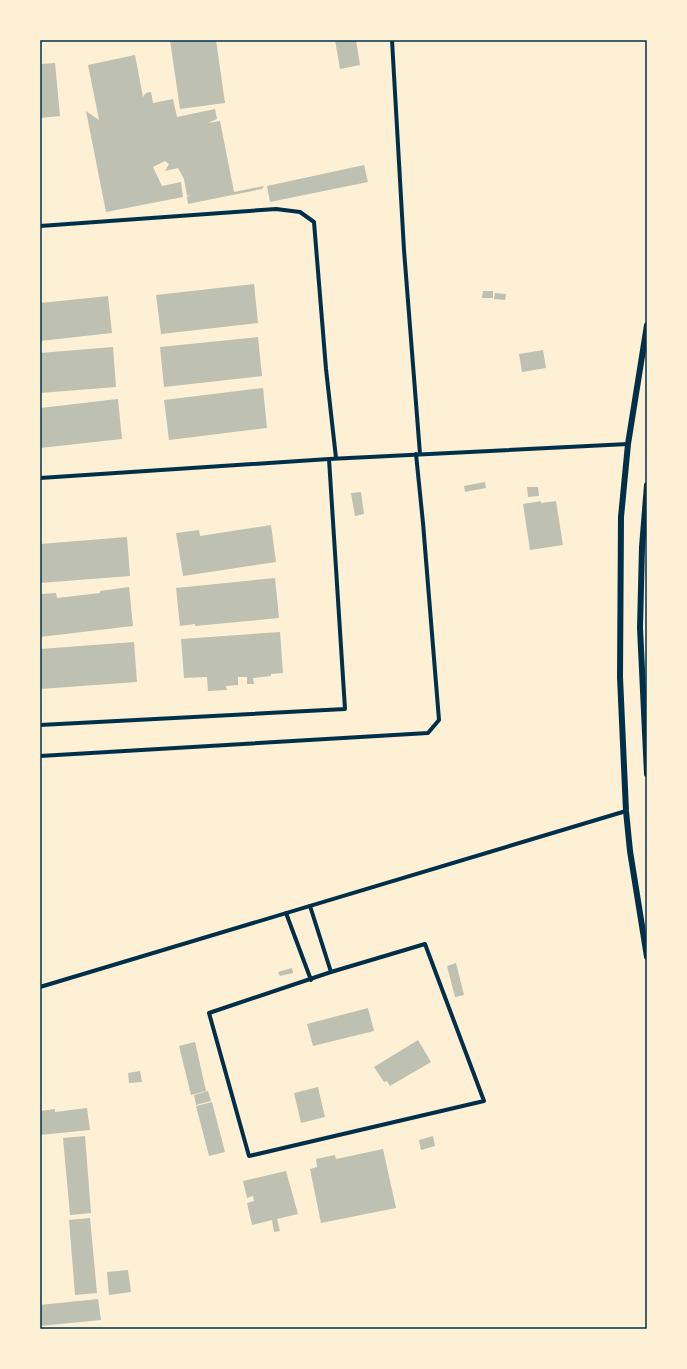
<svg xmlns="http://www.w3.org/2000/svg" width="687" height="1369" font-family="'DM Sans',sans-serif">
  <rect width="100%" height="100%" fill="#fdf0d5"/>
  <g fill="#bec0b2">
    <polygon points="170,40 216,40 225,103 180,109"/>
    <polygon points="335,40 356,40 360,65 340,69"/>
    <polygon points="135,55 143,97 146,93 151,92 153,103 173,99 177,117 215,109 217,119 208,123 220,121 234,192 264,186 262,189 188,204 187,197 191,195 187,196 184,179 178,168 165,171 169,164 165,161 153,167 162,186 181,182 183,197 106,212 86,111 99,120 88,65"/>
    <polygon points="55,63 60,116 40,118 40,64"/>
    <polygon points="364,165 368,182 270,202 267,186"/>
    <polygon points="254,284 258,323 161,334 156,295"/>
    <polygon points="483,291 493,291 493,298 482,298"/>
    <polygon points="495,293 506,294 505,300 494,299"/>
    <polygon points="108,296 112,333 40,341 40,303"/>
    <polygon points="258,337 262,376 164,387 160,347"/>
    <polygon points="113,347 116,387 40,393 40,353"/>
    <polygon points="543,350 546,368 522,372 519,354"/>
    <polygon points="263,388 267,428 169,440 164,400"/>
    <polygon points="118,399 122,439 40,448 40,408"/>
    <polygon points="485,482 486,488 465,492 464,486"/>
    <polygon points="527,487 538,487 539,496 528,497"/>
    <polygon points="361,492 364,514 355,516 351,493"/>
    <polygon points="541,501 541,503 556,501 563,545 530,550 523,504"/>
    <polygon points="271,525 276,562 183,576 176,533 199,530 200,536"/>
    <polygon points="127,537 130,576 40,583 40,544"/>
    <polygon points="275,578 279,618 195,626 195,624 180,626 176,588"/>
    <polygon points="129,587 133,626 40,637 40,594 56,593 57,598 100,593 100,591"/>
    <polygon points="280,632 283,673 271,674 271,676 253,678 254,684 247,684 247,677 238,677 238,685 226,686 227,690 208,691 207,677 184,678 181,639"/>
    <polygon points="134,642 137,682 40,689 40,649"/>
    <polygon points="456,963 464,995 455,997 447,966"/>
    <polygon points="292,968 293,973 280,976 278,972"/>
    <polygon points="368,1008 374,1031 313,1046 307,1024"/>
    <polygon points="418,1040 431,1062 390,1086 387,1081 384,1082 374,1067"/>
    <polygon points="195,1042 206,1091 191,1095 179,1046"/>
    <polygon points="140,1071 142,1082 129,1083 128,1073"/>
    <polygon points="318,1087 325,1117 301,1123 294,1093"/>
    <polygon points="208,1091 211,1101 196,1105 194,1095"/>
    <polygon points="212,1102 225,1152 209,1156 196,1106"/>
    <polygon points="87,1108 90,1130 40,1135 40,1111 55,1109 55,1112"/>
    <polygon points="85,1136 91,1213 70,1215 63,1138"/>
    <polygon points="433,1136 435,1146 421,1150 419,1140"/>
    <polygon points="383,1149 396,1208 321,1223 310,1169 317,1167 316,1159 335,1155 336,1159"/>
    <polygon points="286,1171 298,1214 277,1219 280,1231 274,1232 272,1220 252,1225 247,1203 254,1201 253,1196 247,1198 243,1181"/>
    <polygon points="90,1218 97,1293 75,1295 69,1220"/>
    <polygon points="128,1270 131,1292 109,1295 107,1272"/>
    <polygon points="98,1299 101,1320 40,1326 40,1305"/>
  </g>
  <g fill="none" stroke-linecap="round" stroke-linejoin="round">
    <g stroke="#003049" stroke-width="4">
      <polyline points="392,40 404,250 420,454"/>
      <polyline points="40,226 276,209 300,212 314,222 326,369 336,458"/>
      <polyline points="40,478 329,459 628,444"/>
      <polyline points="40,725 345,709 329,459"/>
      <polyline points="40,756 428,733 439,720 423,523 416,454"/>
      <polyline points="310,906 331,972"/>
      <polyline points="286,913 311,980"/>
      <polygon points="425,944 484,1101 249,1156 209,1013 331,972"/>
      <polyline points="40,987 626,811"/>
    </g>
    <g stroke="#003049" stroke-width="6">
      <polyline points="647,325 628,444 621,517 620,677 626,811 630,851 647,957"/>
      <polyline points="647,485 642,547 640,628 647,774"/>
    </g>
  </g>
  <rect width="687" height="1369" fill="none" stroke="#fdf0d5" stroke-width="82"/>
  <rect x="41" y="41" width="605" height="1287" fill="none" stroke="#003049" stroke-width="1.5"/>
</svg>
